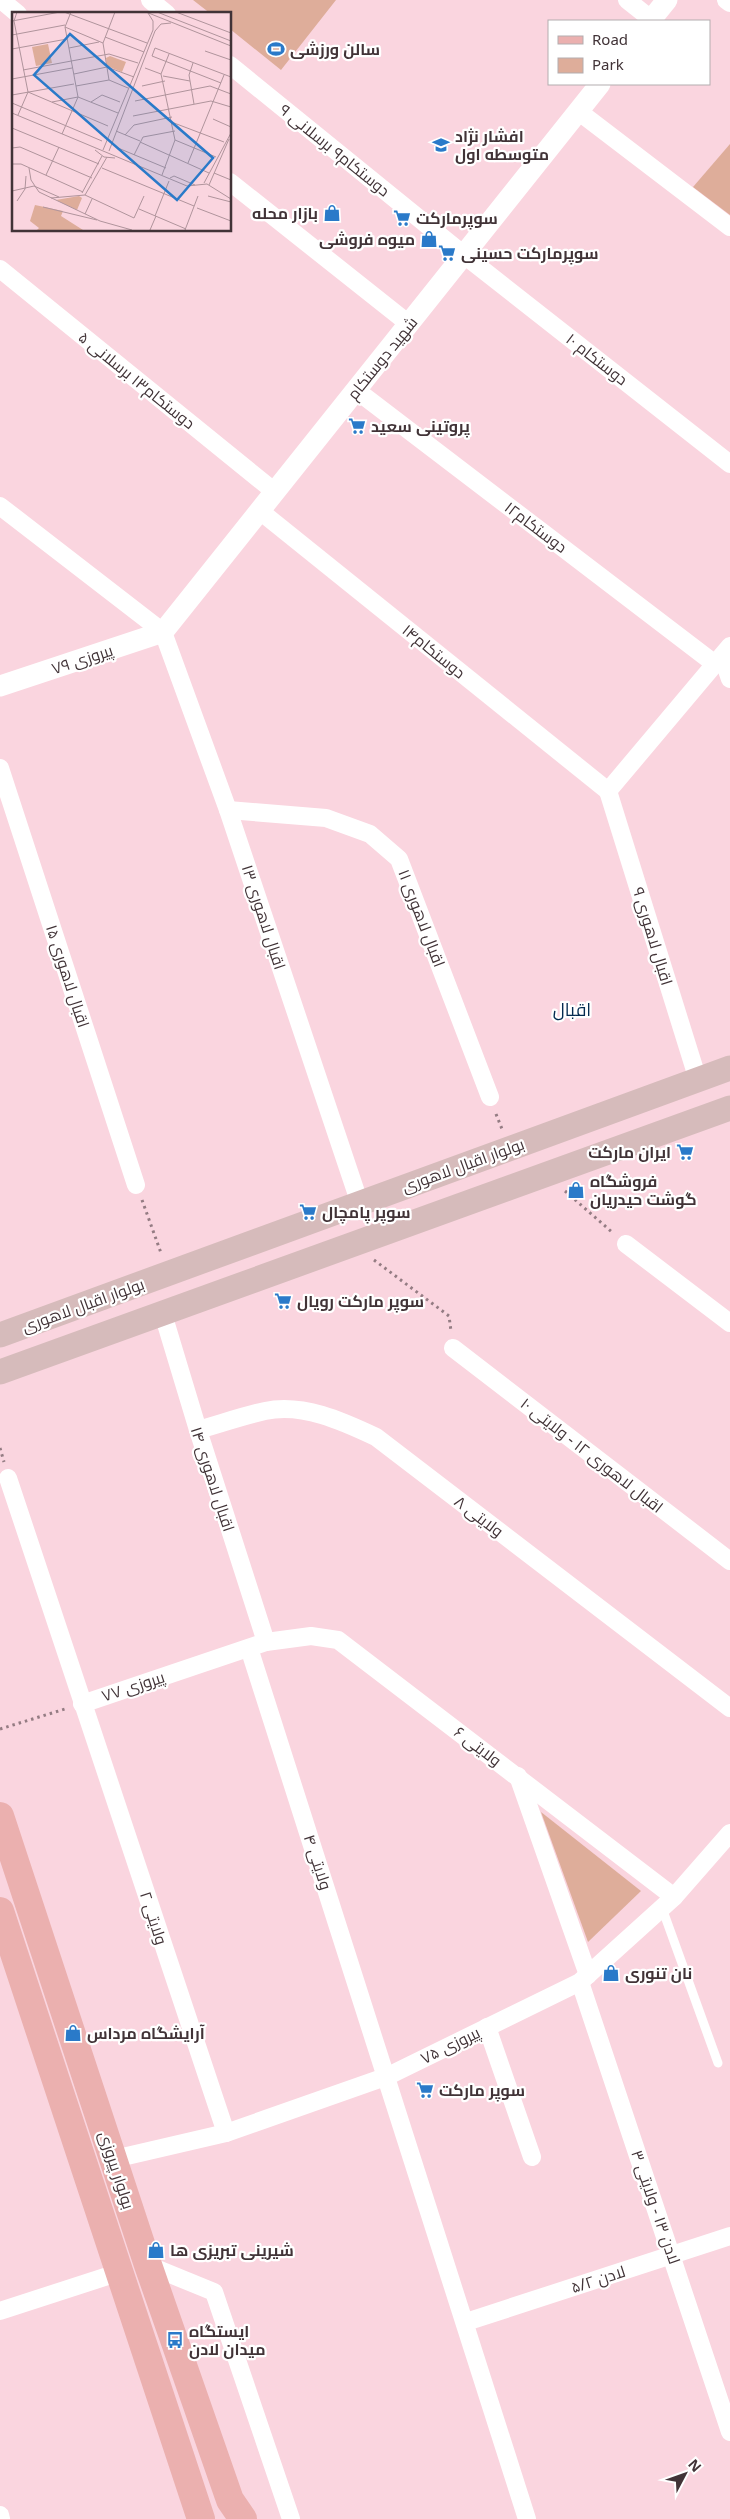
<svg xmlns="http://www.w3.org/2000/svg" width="730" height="2519" font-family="'Noto Sans',Cairo,sans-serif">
  <rect width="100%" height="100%" fill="#fad5df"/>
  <g fill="#dead9a">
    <polygon points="193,0 336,0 281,70 230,29 230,14 211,14"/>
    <polygon points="730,144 730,215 693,187"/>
    <polygon points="541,1812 641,1891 588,1942"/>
  </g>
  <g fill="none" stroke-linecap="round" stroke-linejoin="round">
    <g stroke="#947c83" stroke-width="3" stroke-dasharray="2.5 4" stroke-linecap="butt">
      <polyline points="496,1114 502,1129"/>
      <polyline points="565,1191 613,1233"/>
      <polyline points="142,1200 161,1253"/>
      <polyline points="374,1260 449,1316 451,1331"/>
      <polyline points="0,1448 4,1462"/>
      <polyline points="0,1729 65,1709"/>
    </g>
    <polyline stroke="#fff" stroke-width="9" points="662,1908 718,2063"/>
    <g stroke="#fff" stroke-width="18">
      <polyline points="1,0 18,14"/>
      <polyline points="150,0 167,14"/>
      <polyline points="627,0 651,19"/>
      <polyline points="726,0 730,3"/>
      <polyline points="230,65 464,255 730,464"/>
      <polyline points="578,111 730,227"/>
      <polyline points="230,182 409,324"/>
      <polyline points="0,269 275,492"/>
      <polyline points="356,390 715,664"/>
      <polyline points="0,506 163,632 228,810 360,1204"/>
      <polyline points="260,511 608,791"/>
      <polyline points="722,656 730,679"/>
      <polyline points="0,768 136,1185"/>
      <polyline points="608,791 698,1080"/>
      <polyline points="608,791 730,646"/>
      <polyline points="228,810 326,818 370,834 399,859 490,1097"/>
      <polyline points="626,1244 730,1323"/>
      <polyline points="163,1314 198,1430 266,1642"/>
      <polyline points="453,1348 730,1561"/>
      <path d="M198 1430C220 1424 242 1416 265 1411 303 1403 342 1421 376 1437L730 1708"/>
      <polyline points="8,1478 226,2133"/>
      <polyline points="249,1648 527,2519"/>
      <polyline points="82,1704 266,1642 311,1636 338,1640 674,1897"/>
      <polyline points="518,1776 588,1975"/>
      <polyline points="580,1982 730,2432"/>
      <polyline points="487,2027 532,2157"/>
      <polyline points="114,2159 226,2133 388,2076 580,1982 674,1897 730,1833"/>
      <polyline points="148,2265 214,2292 291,2519"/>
      <polyline points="0,2311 120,2272"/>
      <polyline points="466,2322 730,2236"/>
      <polyline points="0,2515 1,2519"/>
    </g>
    <g stroke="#fff" stroke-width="21">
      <polyline points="650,21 667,0"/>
      <polyline points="0,686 163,632 600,84"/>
    </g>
    <g stroke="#d6bbbb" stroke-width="25">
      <polyline points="0,1335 730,1068"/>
      <polyline points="0,1372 730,1108"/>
    </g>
    <g stroke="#ebb0af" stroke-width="28">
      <polyline points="0,1816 148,2265 230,2500 243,2519"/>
      <polyline points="0,1911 201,2519"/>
    </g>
  </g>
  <defs>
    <g id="stadium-bare" transform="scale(1.35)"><path d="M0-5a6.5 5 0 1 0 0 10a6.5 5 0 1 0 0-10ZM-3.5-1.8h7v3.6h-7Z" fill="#2a7ac9" stroke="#fff" stroke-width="2.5" paint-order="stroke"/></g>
    <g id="school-bare" transform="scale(1.35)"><path d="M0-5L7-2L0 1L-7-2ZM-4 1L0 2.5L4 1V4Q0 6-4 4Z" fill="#2a7ac9" stroke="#fff" stroke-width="2.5" paint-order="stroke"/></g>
    <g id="shop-bare" transform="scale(1.35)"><path d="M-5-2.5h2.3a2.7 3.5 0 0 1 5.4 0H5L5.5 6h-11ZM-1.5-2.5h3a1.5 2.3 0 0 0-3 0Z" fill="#2a7ac9" stroke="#fff" stroke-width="2.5" paint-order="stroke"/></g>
    <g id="supermarket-bare" transform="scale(1.35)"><path d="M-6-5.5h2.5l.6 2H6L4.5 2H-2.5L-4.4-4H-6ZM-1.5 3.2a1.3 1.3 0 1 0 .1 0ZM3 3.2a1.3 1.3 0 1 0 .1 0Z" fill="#2a7ac9" stroke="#fff" stroke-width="2.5" paint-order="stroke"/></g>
    <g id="bus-bare" transform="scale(1.35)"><path d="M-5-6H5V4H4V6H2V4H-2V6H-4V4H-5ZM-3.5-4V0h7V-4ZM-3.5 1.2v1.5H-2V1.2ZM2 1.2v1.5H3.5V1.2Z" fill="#2a7ac9" stroke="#fff" stroke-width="2.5" paint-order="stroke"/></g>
  </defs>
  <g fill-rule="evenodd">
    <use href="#stadium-bare" x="276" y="49"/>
    <use href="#school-bare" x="441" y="145"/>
    <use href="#shop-bare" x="332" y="213"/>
    <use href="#supermarket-bare" x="402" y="218"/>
    <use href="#shop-bare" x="429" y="239"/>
    <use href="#supermarket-bare" x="447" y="253"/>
    <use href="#supermarket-bare" x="357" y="426"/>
    <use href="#supermarket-bare" x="685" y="1152"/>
    <use href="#shop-bare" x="576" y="1190"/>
    <use href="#supermarket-bare" x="308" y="1212"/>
    <use href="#supermarket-bare" x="283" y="1301"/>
    <use href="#shop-bare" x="611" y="1973"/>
    <use href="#shop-bare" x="73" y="2033"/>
    <use href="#supermarket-bare" x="425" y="2090"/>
    <use href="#shop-bare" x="156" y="2250"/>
    <use href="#bus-bare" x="175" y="2340"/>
  </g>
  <g text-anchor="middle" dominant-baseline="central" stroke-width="4.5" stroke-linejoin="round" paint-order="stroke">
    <g font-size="16" font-weight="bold" fill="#413337" stroke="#fff" text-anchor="start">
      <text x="290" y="49">سالن ورزشی</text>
      <text x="455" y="136">افشار نژاد<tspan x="455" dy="18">متوسطه اول</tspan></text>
      <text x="318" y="213" text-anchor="end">بازار محله</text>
      <text x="416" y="218">سوپرمارکت</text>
      <text x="415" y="239" text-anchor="end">میوه فروشی</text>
      <text x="461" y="253">سوپرمارکت حسینی</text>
      <text x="371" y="426">پروتینی سعید</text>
      <text x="671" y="1152" text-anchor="end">ایران مارکت</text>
      <text x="590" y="1181">فروشگاه<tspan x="590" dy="18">گوشت حیدریان</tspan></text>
      <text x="322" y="1212">سوپر‌ پامچال</text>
      <text x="297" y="1301">سوپر مارکت رویال</text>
      <text x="625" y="1973">نان تنوری</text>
      <text x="87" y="2033">آرایشگاه مرداس</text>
      <text x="439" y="2090">سوپر مارکت</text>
      <text x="170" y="2250">شیرینی تبریزی ها</text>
      <text x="189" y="2331">ایستگاه<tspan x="189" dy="18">میدان لادن</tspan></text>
    </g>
    <g font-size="16" fill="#413337" stroke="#fff">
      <text transform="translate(335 150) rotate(39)">دوستکام۹ برسلانی ۹</text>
      <text transform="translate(382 358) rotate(-51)">شهید دوستکام</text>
      <text transform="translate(597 359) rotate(38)">دوستکام ۱۰</text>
      <text transform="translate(137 380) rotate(39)">دوستکام۱۳ برسلانی ۵</text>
      <text transform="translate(536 527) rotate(37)">دوستکام۱۲</text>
      <text transform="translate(434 651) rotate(39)">دوستکام۱۴</text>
      <text transform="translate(82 659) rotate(-18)">پیروزی ۷۹</text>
      <text transform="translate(264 917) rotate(72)">اقبال لاهوری ۱۳</text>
      <text transform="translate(422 918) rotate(69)">اقبال لاهوری ۱۱</text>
      <text transform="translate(653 936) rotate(73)">اقبال لاهوری ۹</text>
      <text transform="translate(68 976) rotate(72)">اقبال لاهوری ۱۵</text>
      <text transform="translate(463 1165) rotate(-20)">بولوار اقبال لاهوری</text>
      <text transform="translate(83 1305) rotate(-20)">بولوار اقبال لاهوری</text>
      <text transform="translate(592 1455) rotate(38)">اقبال لاهوری ۱۲ - ولایتی ۱۰</text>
      <text transform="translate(213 1479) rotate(72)">اقبال لاهوری ۱۴</text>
      <text transform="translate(479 1516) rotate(37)">ولایتی ۸</text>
      <text transform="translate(133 1686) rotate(-18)">پیروزی ۷۷</text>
      <text transform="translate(478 1746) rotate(37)">ولایتی ۶</text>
      <text transform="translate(318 1862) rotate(72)">ولایتی ۴</text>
      <text transform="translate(154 1918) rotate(72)">ولایتی ۲</text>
      <text transform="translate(450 2045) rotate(-26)">پیروزی ۷۵</text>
      <text transform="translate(117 2170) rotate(72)">بولوار پیروزی</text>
      <text transform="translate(656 2207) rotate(71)">لادن ۱۳ - ولایتی ۳</text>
      <text transform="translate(598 2279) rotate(-18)">لادن ۵/۲</text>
    </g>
    <g font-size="18" fill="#042b50" stroke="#fff">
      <text x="572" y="1009">اقبال</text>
    </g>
  </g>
  <g transform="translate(12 12)">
    <rect width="219" height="219" fill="#fad5df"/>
    <path d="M36 32 40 51 24 54 20 35ZM98 44 114 50 110 60 95 54 94 46ZM67 184 70 186 65 198 44 188Z" fill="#dead9a"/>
    <path d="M23 193 51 199 49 204 71 218H25L27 216 18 209Z" fill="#dead9a"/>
    <path fill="none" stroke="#b0949c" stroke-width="1" d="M5 0 2 9 16 80M52 0 135 31M59 0 53 15 66 85M134 0 219 34M145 0 219 29M164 0 219 21M0 9 48 0M53 15 91 31M0 23 53 13M93 25 132 40M57 36 87 30M0 37 55 27M193 39 219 48M181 51 177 63 182 92M95 55 122 65M133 56 149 62M11 58 97 42 126 51M62 62 95 55M151 64 178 69M0 67 60 56M97 68 91 31 103 0M97 68 116 76M209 71 140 44 143 36 219 65M64 74 97 68M130 74 153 69M16 80 96 114M0 83 62 72M66 85 106 101M123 89 198 74 219 82M40 90 66 85M79 90 90 83 108 90M0 91 90 129M0 101 175 174 195 172 219 187M6 103 16 80M121 104 199 89 219 95M201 107 219 115M162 111 212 130M0 116 87 152M104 119 128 129M50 122 66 85M113 123 122 113 160 105M163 128 204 145M128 130 197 161M0 136 8 135 80 166M106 136 154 156M83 138 92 145 103 146M91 138 141 18V9L136 1M97 139 143 19 149 12 159 11M122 143 131 125 163 119M176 151 212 63M0 152H9L71 180M17 156 19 168 27 180 88 209 120 218M90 156 182 194M202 161 219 168M34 163 47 135M150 163 163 128 149 62 157 42M158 166 162 164 183 173M192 171 219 121M197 173 217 127M22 174 47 185M0 179 22 174M70 181 90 144M73 183 122 206 132 184M196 184 219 190M39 186 73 183 95 145M5 189 13 177 14 164M31 195 85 208M185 196 219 209M127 197 174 217M73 202 80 187M143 204 157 169M138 218 144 204M173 218 186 184"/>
    <path fill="#2a7ac9" fill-opacity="0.15" stroke="#2a7ac9" stroke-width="2.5" d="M58 22 201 146 165 188 22 63Z"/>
    <rect width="219" height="219" fill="none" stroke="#413337" stroke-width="2.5"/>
  </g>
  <rect x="548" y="20" width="162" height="65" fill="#ffffff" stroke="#b3adaf"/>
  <rect x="558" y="36" width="25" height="8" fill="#ebb0af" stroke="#b3adaf"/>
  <text x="592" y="45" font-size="15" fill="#413337">Road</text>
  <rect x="558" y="58" width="25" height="15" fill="#dead9a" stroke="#b3adaf"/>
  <text x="592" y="70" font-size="15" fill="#413337">Park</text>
  <g transform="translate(685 2474) rotate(49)" stroke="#ffffff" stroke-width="4" paint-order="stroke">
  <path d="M0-4L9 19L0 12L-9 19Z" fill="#413337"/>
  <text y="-8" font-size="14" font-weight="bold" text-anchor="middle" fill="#413337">N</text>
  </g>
</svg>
